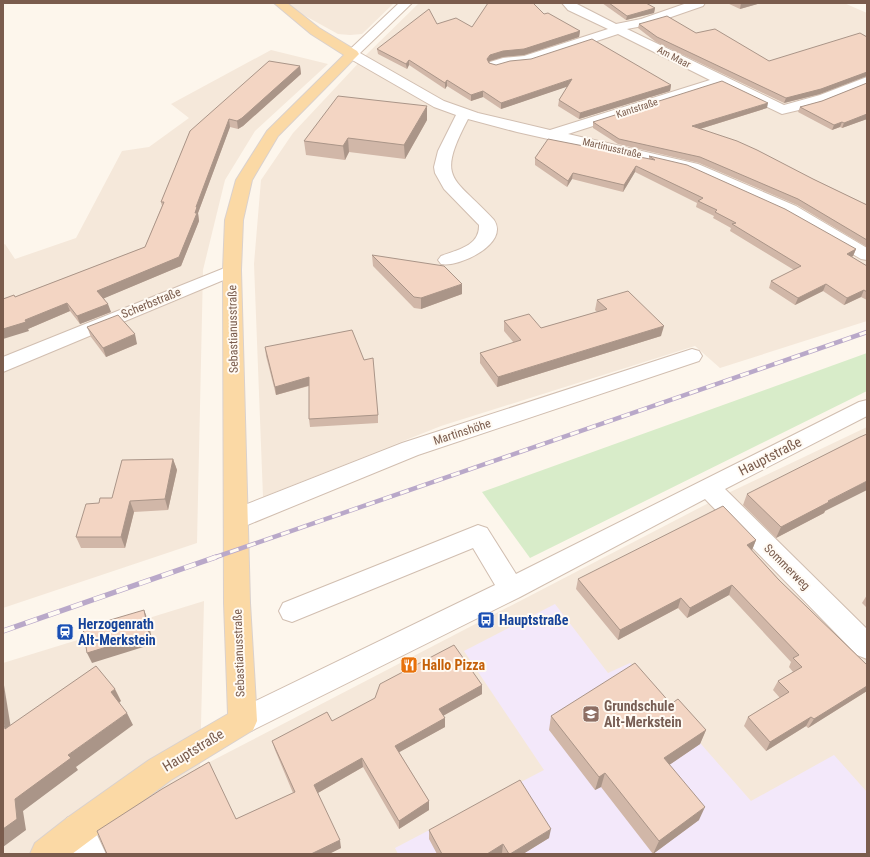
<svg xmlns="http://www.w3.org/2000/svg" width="870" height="857" font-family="'Roboto Condensed',sans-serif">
  <rect width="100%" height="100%" fill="#fdf6ec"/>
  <g fill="#f5e8da">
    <polygon points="288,3 394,3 362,34 350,35 338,34 300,13"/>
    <polygon points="419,3 844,3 867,13 867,265 861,268 867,271 867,321 720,368 695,346 441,426 263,497 254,264 261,180 293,133 367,54"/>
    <polygon points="271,50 328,64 255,131 225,180 203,270 197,543 3,608 3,245 5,244 15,259 76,238 122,151 149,147 189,118 171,104"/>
    <polygon points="867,427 867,854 3,854 3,663 204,601 200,767 726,494"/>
  </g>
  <polygon fill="#f3e8fa" points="555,604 608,673 630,663 751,801 834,755 867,792 867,854 398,854 395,848 544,770 464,651"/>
  <polygon fill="#d8ecc9" points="867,353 867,391 530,558 482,492"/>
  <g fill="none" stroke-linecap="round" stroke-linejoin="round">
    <g stroke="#d1beb0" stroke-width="2">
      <g id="minor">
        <path d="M399 3H412L360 53 444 101 478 113 550 130 710 80 618 34 530 63 509 65 495 69 490 68 488 65 490 62 503 58 524 56 608 29 568 10 562 3H575L616 24 641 19 687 3H705L703 6 648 25 627 29 784 105 820 95 867 77V86L820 105 782 114 721 85 568 134 698 164 796 206 867 248V260L861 259 784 214 686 170 517 132 468 119C435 182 454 176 494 220 510 244 458 268 441 264L438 260 441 256C457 250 480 246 479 225L444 189 435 173 434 167 438 151 456 115 434 107 347 57 345 54Z"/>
        <polygon points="232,265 238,266 241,270 238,274 3,372 3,357"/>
        <polygon points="692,349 699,351 702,356 699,361 418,455 245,526 236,528 227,526 224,519 227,512 402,443"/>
        <polygon points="867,400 867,416 725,489 867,629 867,659 857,655 705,499 520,597 253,730 243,734 233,730 229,721 233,712 495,585 473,548 292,622 283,619 279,611 283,603 478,525 487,528 516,574 859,402"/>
        <polygon points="78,813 89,818 106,854 73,854 62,829 67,818"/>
      </g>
    </g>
    <g stroke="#dad1cd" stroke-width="2">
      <polygon id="major" points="274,3 287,3 319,28 357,51 359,54 278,136 252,180 243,220 241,270 250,603 257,721 253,730 171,780 72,854 30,854 35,843 67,818 149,760 228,714 224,603 223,270 225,220 236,180 267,131 344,55 311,34"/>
    </g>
    <use href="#minor" fill="#fff" fill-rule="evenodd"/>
    <use href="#major" fill="#fbd9a5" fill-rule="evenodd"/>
    <g stroke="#b9a8c9" stroke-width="4.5">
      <polyline id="rail-far1" points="213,558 867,332"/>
    </g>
    <g stroke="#b9a8c9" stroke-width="5.5">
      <polyline id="rail" points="3,631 216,557"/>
    </g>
    <use href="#rail-far1" stroke="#fffaf3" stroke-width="3" stroke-dasharray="9" stroke-linecap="butt"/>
    <use href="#rail" stroke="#fffaf3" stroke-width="4" stroke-dasharray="12" stroke-linecap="butt"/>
  </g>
  <g fill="#d1b7a8">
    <polygon points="602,3 646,3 655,8 654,13 626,20"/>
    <polygon points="727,3 761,3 740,9"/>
    <polygon points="544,14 580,31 579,37 524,55 503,57 490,61 488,62 489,63 496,65 671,85 670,91 579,119 558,106 559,100 568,86 501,109 483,97 471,101 447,86 445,89 409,65 407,69 378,54 377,49 437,24 472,27"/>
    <polygon points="639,24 696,33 769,61 820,94 784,103 656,42 638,28"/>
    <polygon points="300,66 301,74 243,126 238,129 230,127 198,213 199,221 181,266 104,298 111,312 80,324 70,311 28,329 29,331 15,297 145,247 162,206 161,202 190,131"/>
    <polygon points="867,83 867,119 842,128 840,127 832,130 798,112 800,107 822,101"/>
    <polygon points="767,108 700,129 813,179 867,205 867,247 797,205 699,163 618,144 593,128 593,122"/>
    <polygon points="427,120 405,159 349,152 345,160 306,155 304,141"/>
    <polygon points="649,156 856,249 853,256 852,257 867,266 867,300 861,297 844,305 823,291 795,305 769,288 771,281 794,270 730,231 731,228 713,218 714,216 696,207 697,203 635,172 623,192 572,179 567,187 535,165 535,158 649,159"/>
    <polygon points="372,255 462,294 421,309 414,308 373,266"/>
    <polygon points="597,300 661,336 497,387 480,363 480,353 514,343 504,331 504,321 541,328 597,312 595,310"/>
    <polygon points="87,327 137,344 106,357 91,337"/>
    <polygon points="265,347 378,415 378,423 310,427 309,419 309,386 276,395 266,356"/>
    <polygon points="173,459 177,470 168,510 134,512 125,548 81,548 76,537 99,503 112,498"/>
    <polygon points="747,494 825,511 824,513 776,538 743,505"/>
    <polygon points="756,540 752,550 779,580 867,665 867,691 808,728 806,726 766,751 744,726 748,717 780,698 773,690 778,681 793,672 789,667 791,662 729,595 687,618 678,608 618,640 576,589 578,579"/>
    <polygon points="867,595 867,608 862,603"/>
    <polygon points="482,685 482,694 443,716 445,727 399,752 429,801 429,810 399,829 363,767 318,793 341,848 329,854 107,854 236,819 293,793 275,750 272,741 332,721"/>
    <polygon points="671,704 706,730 700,744 669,765 699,820 653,854 601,787 595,790 549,730 551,716"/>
    <polygon points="429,830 549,838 523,854 502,854 502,853 501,854 437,854 429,839"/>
  </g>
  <g fill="#aa9588">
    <polygon points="741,3 761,3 740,9"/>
    <polygon points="655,8 654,13 626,20 627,16"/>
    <polygon points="580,31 579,37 524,55 503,57 490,61 487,64 487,59 490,55 503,51"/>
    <polygon points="409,60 409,65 407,69 406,64"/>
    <polygon points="300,66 301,74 243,126 238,129 237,121"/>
    <polygon points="867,72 867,76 820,94 784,103 786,98"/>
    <polygon points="572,79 572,85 501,109 501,103"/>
    <polygon points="447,80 447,86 445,89 445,83"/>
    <polygon points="671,85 670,91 579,119 580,113"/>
    <polygon points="483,91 483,97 471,101 471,95"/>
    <polygon points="768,103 767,108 690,132 692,126"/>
    <polygon points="427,106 427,120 405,159 404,145"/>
    <polygon points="867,114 867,119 842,128 844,123"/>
    <polygon points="229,119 230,127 198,213 199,221 181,266 100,300 97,291 195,213 196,207"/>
    <polygon points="842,122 840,127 832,130 834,125"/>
    <polygon points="348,138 349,152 345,160 343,146"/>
    <polygon points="636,166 635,172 623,192 624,185"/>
    <polygon points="573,173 572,179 567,187 568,181"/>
    <polygon points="856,249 853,256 844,261 847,254"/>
    <polygon points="462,284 462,294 421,309 421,298"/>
    <polygon points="826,284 823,291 795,305 798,298"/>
    <polygon points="864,290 861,297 844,305 847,298"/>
    <polygon points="67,303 70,311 28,329 29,331 3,339 3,329"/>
    <polygon points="108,304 111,312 80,324 77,316"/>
    <polygon points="664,326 661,336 497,387 498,377"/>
    <polygon points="135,334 137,344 106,357 103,348"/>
    <polygon points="309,377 311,385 276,395 275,387"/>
    <polygon points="173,459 177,470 168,510 165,499"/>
    <polygon points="867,481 867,490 825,511 824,513 776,538 781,527 828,501"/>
    <polygon points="130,501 134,512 125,548 121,537"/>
    <polygon points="756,540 752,550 743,555 747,545"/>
    <polygon points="732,585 729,595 687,618 690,608"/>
    <polygon points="681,598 678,608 618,640 620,630"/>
    <polygon points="144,610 148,620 153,644 92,663 87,653"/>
    <polygon points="3,679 13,741 5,729 3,719"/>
    <polygon points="482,685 482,694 439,718 439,709"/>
    <polygon points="867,686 867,691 808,728 814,719"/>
    <polygon points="115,689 121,701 117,705 111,692"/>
    <polygon points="127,713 133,725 76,767 78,770 23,811 26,830 3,847 3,829 15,799 68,755"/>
    <polygon points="811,717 806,726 766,751 770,742"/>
    <polygon points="445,718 445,727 396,754 395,746"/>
    <polygon points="706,730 700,744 659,772 664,758"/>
    <polygon points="362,758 363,767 316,794 314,785"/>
    <polygon points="605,773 601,787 595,790 599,777"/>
    <polygon points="429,801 429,810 399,829 399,821"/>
    <polygon points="705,807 699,820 653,854 659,841"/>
    <polygon points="551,829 549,838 523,854 510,854"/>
    <polygon points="340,840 341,848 329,854 311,854"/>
    <polygon points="503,844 502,853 501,854 487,854"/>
  </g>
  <g fill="#f3d5c3" stroke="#aa9588">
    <polygon points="488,3 533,3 544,14 548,13 580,31 524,49 503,51 490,55 487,59 489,63 496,65 510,61 531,59 592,39 671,85 580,113 559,100 572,79 501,103 483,91 471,95 447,80 445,83 409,60 406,64 377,49 429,9 437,24 456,18 472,27"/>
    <polygon points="609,3 646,3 655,8 627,16"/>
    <polygon points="667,16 696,33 715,29 769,61 860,33 867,37 867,72 821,89 786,98 657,37 639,24"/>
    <polygon points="269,61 300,66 242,118 237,121 229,119 196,207 197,207 195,213 197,213 179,257 97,291 108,304 77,316 67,303 25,320 26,322 3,329 3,299 14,295 15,297 145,247 164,202 161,202 190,131"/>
    <polygon points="722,81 768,103 692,126 737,141 757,150 813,179 867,205 867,240 798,199 700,157 619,139 593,122"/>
    <polygon points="867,83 867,114 844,123 842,122 834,125 800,107 822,101"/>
    <polygon points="338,96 427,106 404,145 348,138 343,146 304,141"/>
    <polygon points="548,139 655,160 649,156 687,165 785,209 856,249 847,254 867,266 867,292 864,290 847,298 826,284 798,298 771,281 801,266 732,224 736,223 715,212 717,210 698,201 703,198 636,166 624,185 573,173 568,181 535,158"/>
    <polygon points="372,255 444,266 462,284 421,298 414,297"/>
    <polygon points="628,291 664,326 498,377 480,353 521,340 504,321 529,314 541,328 607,309 597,300"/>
    <polygon points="118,315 135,334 103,348 87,327"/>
    <polygon points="352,330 364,360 373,358 378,415 309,419 309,377 275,387 265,347"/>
    <polygon points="867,434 867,481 828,501 829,502 781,527 747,494 860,437"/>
    <polygon points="173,459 165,499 130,501 121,537 76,537 86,504 99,503 100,498 112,498 122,460"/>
    <polygon points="723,506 756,540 747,545 779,580 867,665 867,686 814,719 811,717 770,742 748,717 789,692 778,681 802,667 793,658 799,655 732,585 690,608 681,598 620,630 578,579"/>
    <polygon points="144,610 149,634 87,653 83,628"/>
    <polygon points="454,645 482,685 439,709 445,718 395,746 429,801 399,821 362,758 314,785 340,840 311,854 107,854 97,831 162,789 209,762 236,819 295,792 272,741 327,712 332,721 375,698 380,684"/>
    <polygon points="635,663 671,704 678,699 706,730 664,758 705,807 659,841 605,773 599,777 551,716"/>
    <polygon points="96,666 115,689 111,692 127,713 68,755 71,758 15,799 17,819 3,829 3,719 5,729"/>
    <polygon points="520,780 551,829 510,854 509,854 503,844 487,854 442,854 429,830"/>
  </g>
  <defs>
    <g id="bus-square" transform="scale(0.9)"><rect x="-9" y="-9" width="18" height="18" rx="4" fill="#1a4fb4" stroke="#fffaf3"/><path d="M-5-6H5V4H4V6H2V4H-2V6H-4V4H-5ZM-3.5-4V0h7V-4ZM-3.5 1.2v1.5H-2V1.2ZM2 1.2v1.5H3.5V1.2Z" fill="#fff"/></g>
    <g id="station-square" transform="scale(0.9)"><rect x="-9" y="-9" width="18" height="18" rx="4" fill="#1a4fb4" stroke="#fffaf3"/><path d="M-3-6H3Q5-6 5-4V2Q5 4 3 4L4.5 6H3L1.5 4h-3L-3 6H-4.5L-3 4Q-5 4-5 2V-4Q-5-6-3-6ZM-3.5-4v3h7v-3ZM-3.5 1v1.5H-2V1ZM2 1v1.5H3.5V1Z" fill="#fff"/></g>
    <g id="restaurant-square" transform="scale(0.9)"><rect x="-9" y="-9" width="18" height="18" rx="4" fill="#e8710a" stroke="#fffaf3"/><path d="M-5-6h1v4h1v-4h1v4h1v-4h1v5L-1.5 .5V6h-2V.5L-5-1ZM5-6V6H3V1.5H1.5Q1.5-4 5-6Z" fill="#fff"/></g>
    <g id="school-square" transform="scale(0.9)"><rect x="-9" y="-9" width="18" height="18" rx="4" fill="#8d6e63" stroke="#fffaf3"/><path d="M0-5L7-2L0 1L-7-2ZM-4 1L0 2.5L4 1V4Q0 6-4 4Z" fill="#fff"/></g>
  </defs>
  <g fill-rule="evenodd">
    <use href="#bus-square" x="486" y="620"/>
    <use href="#station-square" x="65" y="632"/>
    <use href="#restaurant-square" x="409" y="665"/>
    <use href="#school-square" x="591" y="714"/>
  </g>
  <g text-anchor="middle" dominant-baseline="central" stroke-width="4" stroke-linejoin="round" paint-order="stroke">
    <g font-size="10" fill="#7a5c4d" stroke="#fffaf3">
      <text transform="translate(674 57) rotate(27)">Am Maar</text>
      <text transform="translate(637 108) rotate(-18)">Kantstraße</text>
      <text transform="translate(612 148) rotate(13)">Martinusstraße</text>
    </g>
    <g font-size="12" fill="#7a5c4d" stroke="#fffaf3">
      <text transform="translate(151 303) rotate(-22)">Scherbstraße</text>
      <text transform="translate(233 329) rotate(-91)">Sebastianusstraße</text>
      <text transform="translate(462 432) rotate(-18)">Martinshöhe</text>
      <text transform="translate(787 567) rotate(45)">Sommerweg</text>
      <text transform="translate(239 653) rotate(-92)">Sebastianusstraße</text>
    </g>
    <g font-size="14" fill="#7a5c4d" stroke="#fffaf3">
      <text transform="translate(770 456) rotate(-27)">Hauptstraße</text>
      <text transform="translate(193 750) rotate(-31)">Hauptstraße</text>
    </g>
    <g font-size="14" font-weight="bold" fill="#164399" stroke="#fffaf3" text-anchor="start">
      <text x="499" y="620">Hauptstraße</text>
      <text x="78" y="624">Herzogenrath<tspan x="78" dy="16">Alt-Merkstein</tspan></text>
    </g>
    <g font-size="14" font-weight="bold" fill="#c56008" stroke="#fffaf3" text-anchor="start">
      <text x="422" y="665">Hallo Pizza</text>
    </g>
    <g font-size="14" font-weight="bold" fill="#785e54" stroke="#fffaf3" text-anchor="start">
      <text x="604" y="706">Grundschule<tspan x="604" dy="16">Alt-Merkstein</tspan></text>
    </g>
  </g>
  <rect width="870" height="857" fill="none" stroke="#7a5c4d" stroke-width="8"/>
</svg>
